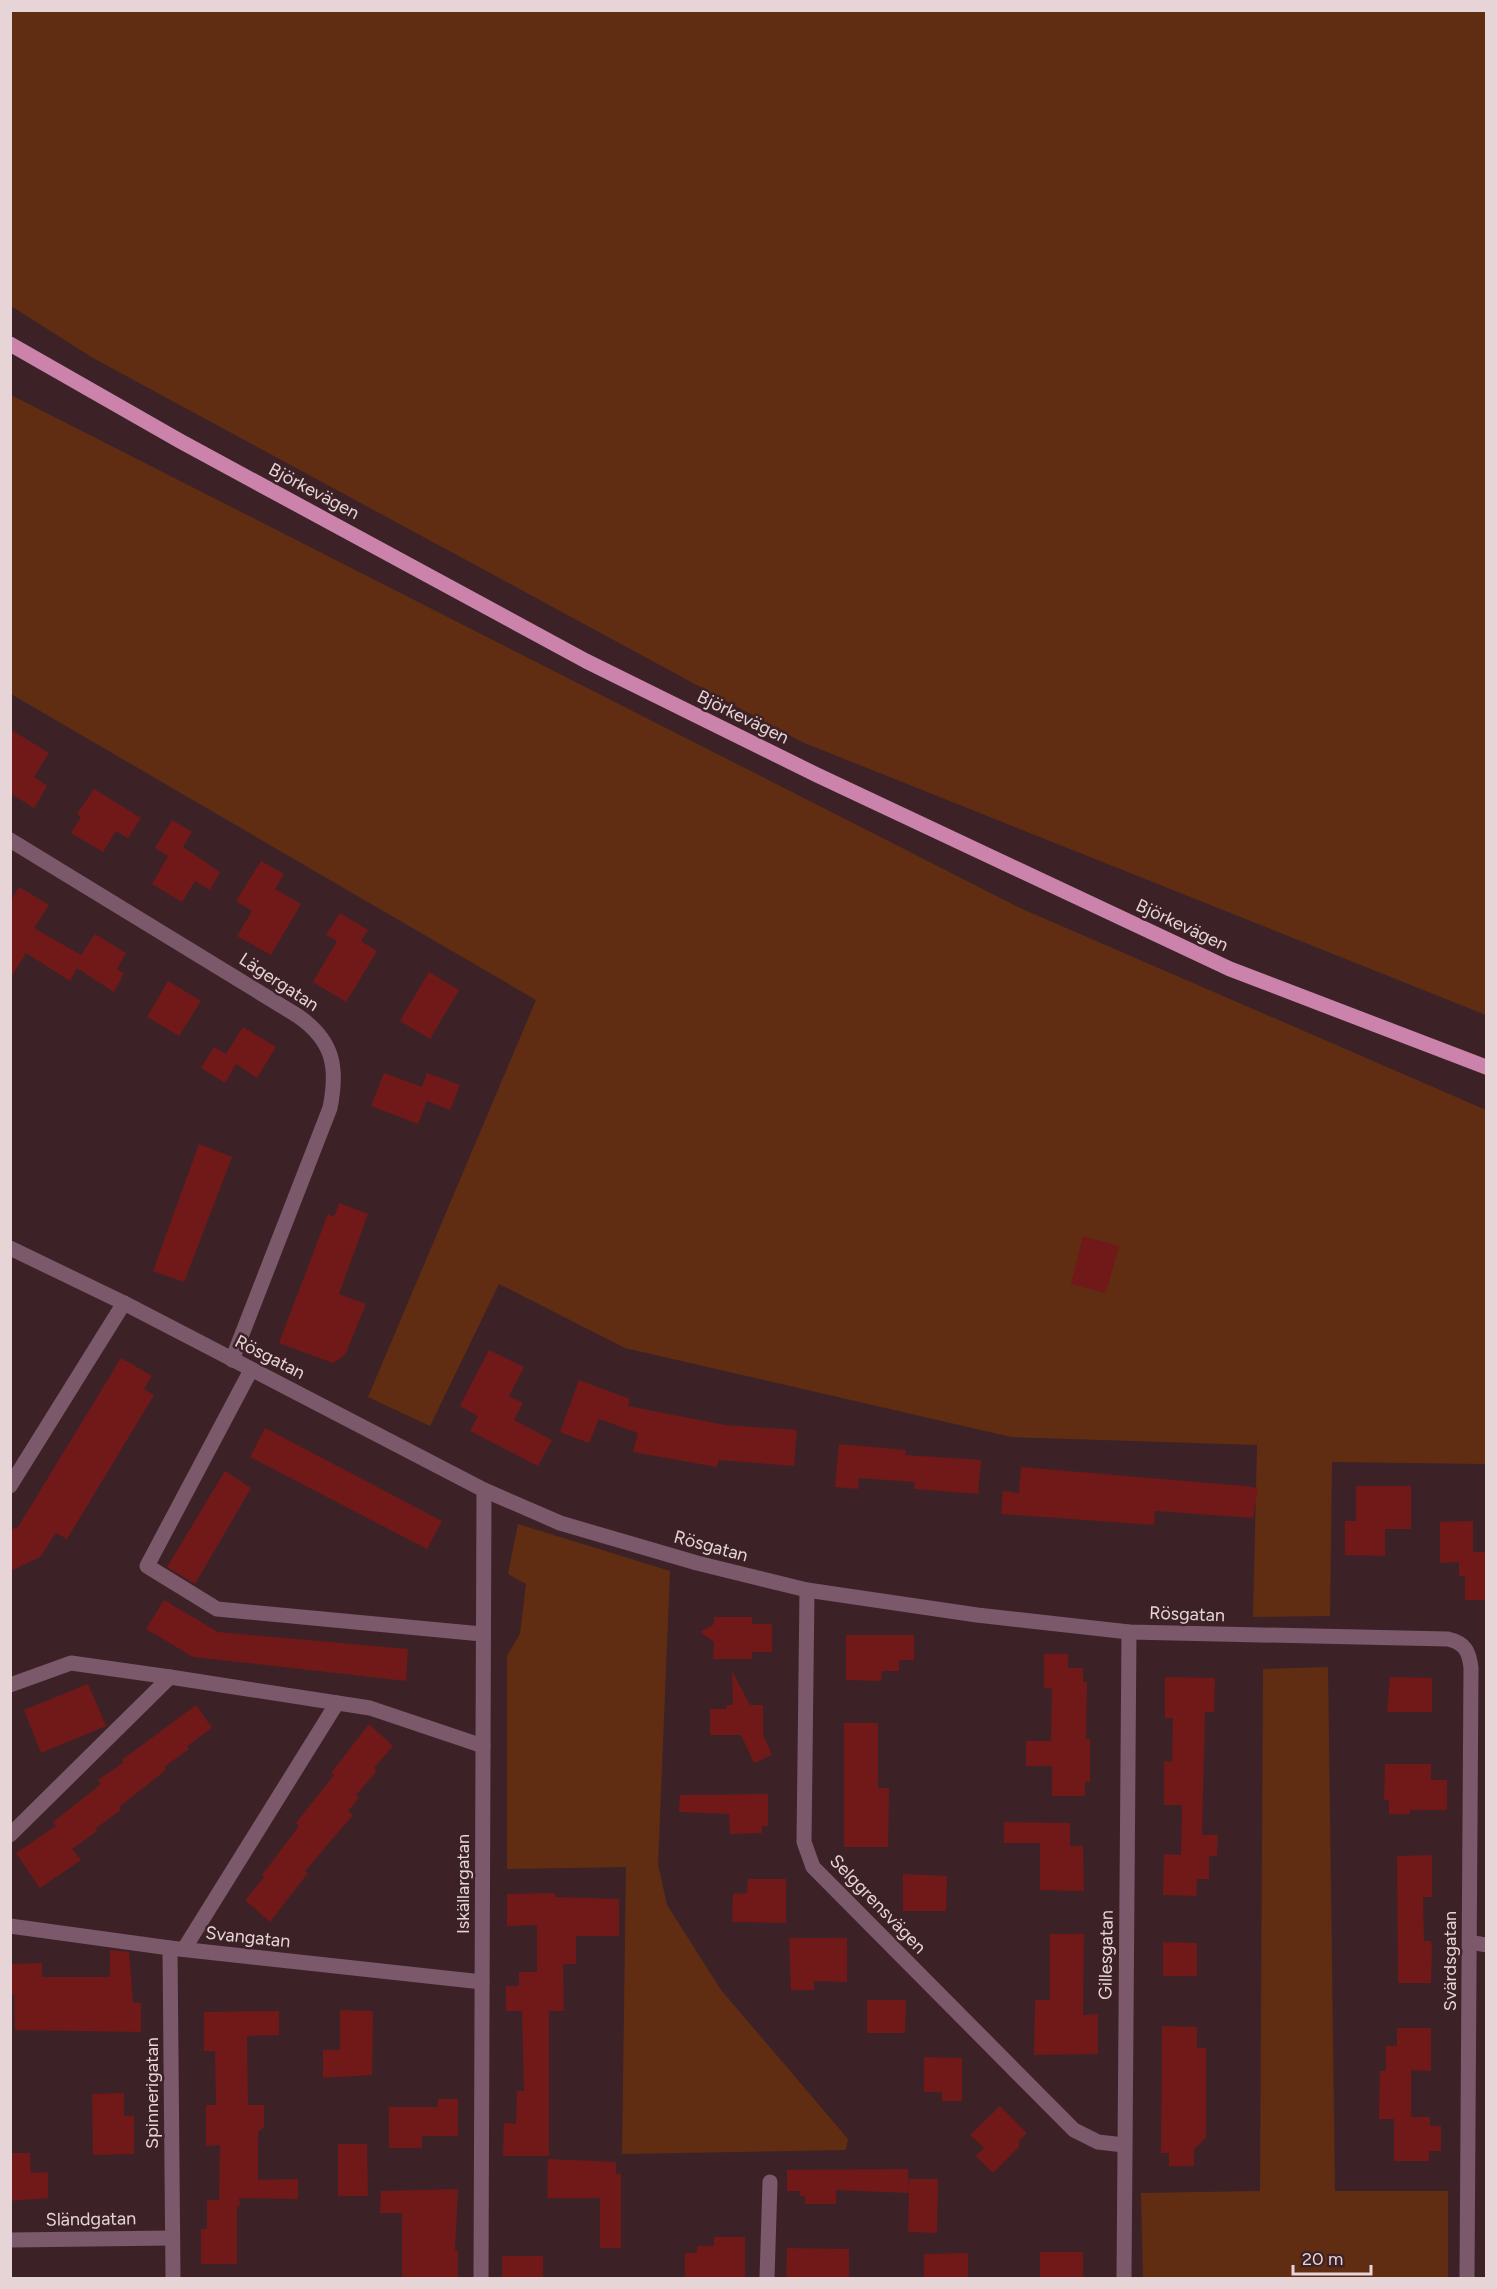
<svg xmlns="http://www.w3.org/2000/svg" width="1497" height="2289" font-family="Figtree,sans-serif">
  <rect width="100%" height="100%" fill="#3c2227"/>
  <g fill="#602d12">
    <polygon points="10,11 1486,11 1486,1015 802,742 93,358 11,306"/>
    <polygon points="11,395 1020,908 1486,1110 1486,1464 1332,1462 1330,1616 1253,1617 1257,1445 1011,1437 625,1348 499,1284 430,1426 368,1397 536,1000 11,694"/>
    <polygon points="518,1524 670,1571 658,1864 667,1905 721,1990 848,2139 846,2150 622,2154 626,1867 507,1869 507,1656 520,1634 526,1584 508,1574"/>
    <polygon points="1328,1667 1335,2191 1448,2191 1448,2278 1143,2278 1141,2193 1260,2191 1263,1669"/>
  </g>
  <g fill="#701918">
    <polygon points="10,729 49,753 34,777 47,786 34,808 10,793"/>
    <polygon points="94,789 141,818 128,838 116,831 103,852 71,833 81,817 77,814"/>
    <polygon points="172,820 192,832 183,847 220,872 210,890 195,881 182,902 152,884 168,856 155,848"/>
    <polygon points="261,861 284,874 275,889 301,904 271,955 237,936 252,911 236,901"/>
    <polygon points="19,887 49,905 34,928 81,955 95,934 126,953 117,969 124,973 114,992 77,968 70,981 26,953 10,979 10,902"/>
    <polygon points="340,913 368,930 361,941 377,951 346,1002 313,982 337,941 326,935"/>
    <polygon points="429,972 459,990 430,1039 400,1021"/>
    <polygon points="168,981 201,1001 179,1036 147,1017"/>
    <polygon points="243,1027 276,1047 257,1078 236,1064 225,1083 201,1068 214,1047 226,1054"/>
    <polygon points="384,1073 422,1087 427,1073 460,1085 450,1110 427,1101 418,1124 371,1106"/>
    <polygon points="199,1144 232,1157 184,1282 153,1271"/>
    <polygon points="339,1203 368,1214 339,1294 366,1304 345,1355 333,1363 279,1343 328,1214 334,1217"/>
    <polygon points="1083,1236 1119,1246 1106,1293 1071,1284"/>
    <polygon points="489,1350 524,1367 509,1396 523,1403 514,1420 552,1440 538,1466 470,1431 478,1416 460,1406"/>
    <polygon points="121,1358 152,1376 144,1389 154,1395 67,1539 56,1533 40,1557 10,1571 10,1530 18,1527"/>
    <polygon points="579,1380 630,1399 628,1406 725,1425 797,1430 794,1466 719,1460 717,1467 633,1452 638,1433 599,1419 589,1443 560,1432"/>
    <polygon points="265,1428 442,1521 427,1549 250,1457"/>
    <polygon points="839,1444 906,1450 905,1455 981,1460 978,1494 914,1489 915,1482 859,1478 858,1489 835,1487"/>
    <polygon points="1021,1467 1245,1486 1258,1488 1253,1518 1155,1511 1154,1525 1001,1514 1003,1491 1019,1493"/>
    <polygon points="225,1471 251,1488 195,1584 167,1567"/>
    <polygon points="1356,1486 1411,1486 1411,1529 1385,1529 1385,1556 1345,1555 1345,1521 1356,1521"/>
    <polygon points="1473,1521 1473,1552 1486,1552 1486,1600 1465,1600 1465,1576 1459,1576 1459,1562 1440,1563 1440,1522"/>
    <polygon points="164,1600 218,1632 408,1649 406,1681 193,1657 146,1629"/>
    <polygon points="714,1617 752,1617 752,1624 772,1624 772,1652 752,1652 752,1659 713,1659 714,1642 700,1632 714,1624"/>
    <polygon points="846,1635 914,1635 914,1660 899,1660 899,1671 882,1671 881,1681 846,1680"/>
    <polygon points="1044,1654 1068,1654 1068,1668 1083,1668 1083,1682 1087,1682 1086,1739 1090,1739 1090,1782 1085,1782 1085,1796 1052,1796 1052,1766 1026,1766 1026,1741 1051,1741 1052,1688 1044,1688"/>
    <polygon points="732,1671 750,1705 763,1705 763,1735 772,1755 754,1763 741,1735 710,1735 710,1709 726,1709 727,1705 733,1705"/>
    <polygon points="1165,1677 1215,1678 1214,1712 1205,1712 1202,1835 1218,1835 1217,1856 1209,1856 1209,1879 1197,1879 1196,1896 1163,1895 1164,1854 1181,1855 1182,1805 1164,1805 1164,1761 1172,1762 1173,1718 1165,1718"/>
    <polygon points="1390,1677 1432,1678 1432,1712 1387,1712"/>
    <polygon points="88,1684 106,1726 41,1753 24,1710"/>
    <polygon points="196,1705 212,1728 187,1746 189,1749 164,1767 166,1770 119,1807 121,1810 96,1828 97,1831 72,1849 81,1860 40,1888 16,1853 56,1826 53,1822 101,1784 98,1780 123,1763 122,1760"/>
    <polygon points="844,1723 878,1723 878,1788 889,1788 888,1847 844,1847"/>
    <polygon points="369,1724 393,1746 374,1768 377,1771 356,1795 359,1798 348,1811 353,1815 305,1871 308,1873 270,1922 245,1900 264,1877 262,1875 299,1826 296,1823 334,1775 331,1773"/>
    <polygon points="1385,1764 1431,1764 1431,1780 1447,1780 1447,1810 1410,1810 1410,1814 1389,1814 1389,1800 1384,1800"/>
    <polygon points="768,1794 768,1826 762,1826 762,1833 730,1834 729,1814 679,1812 680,1795"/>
    <polygon points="1004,1822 1070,1823 1070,1846 1083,1846 1084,1891 1040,1890 1040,1843 1004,1843"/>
    <polygon points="1432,1855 1432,1897 1423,1897 1424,1941 1431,1941 1432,1948 1431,1983 1398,1983 1397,1856"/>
    <polygon points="903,1874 947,1876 946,1911 903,1911"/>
    <polygon points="748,1879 786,1879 786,1923 732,1922 733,1894 747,1893"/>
    <polygon points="555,1893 555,1897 619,1899 619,1936 576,1936 576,1964 563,1964 564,2011 549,2011 549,2156 503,2156 504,2123 516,2124 517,2091 524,2091 522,2011 506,2011 506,1986 519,1986 519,1972 537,1972 537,1925 507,1926 507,1894"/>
    <polygon points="1050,1934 1084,1934 1083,2015 1098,2014 1098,2054 1034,2055 1035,2000 1050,2000"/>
    <polygon points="789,1938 847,1938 847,1982 814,1981 814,1990 791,1990"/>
    <polygon points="1163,1942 1197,1943 1197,1976 1163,1976"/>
    <polygon points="110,1950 129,1952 133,2003 141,2003 141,2032 15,2030 14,1994 10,1994 10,1964 42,1963 42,1977 110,1977"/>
    <polygon points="867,2000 906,2000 905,2033 867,2033"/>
    <polygon points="340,2010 373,2011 372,2075 323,2078 323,2050 340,2050"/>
    <polygon points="279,2011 279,2035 247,2036 248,2105 264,2105 264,2127 258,2132 258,2180 298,2179 298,2199 239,2198 240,2206 237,2206 237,2264 201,2264 201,2229 207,2229 207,2200 219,2200 220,2145 206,2146 206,2105 216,2105 215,2051 204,2051 204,2012"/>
    <polygon points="1162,2026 1197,2027 1197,2048 1206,2048 1206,2138 1194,2149 1194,2166 1169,2166 1169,2153 1161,2153"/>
    <polygon points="1397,2028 1431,2028 1431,2071 1411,2070 1411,2117 1430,2117 1430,2126 1441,2126 1441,2151 1429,2151 1429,2161 1394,2161 1394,2119 1379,2119 1380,2071 1386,2071 1386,2046 1397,2046"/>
    <polygon points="924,2057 962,2058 962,2101 942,2101 942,2092 924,2092"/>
    <polygon points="124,2093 124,2116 134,2116 134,2154 93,2155 92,2094"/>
    <polygon points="438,2099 458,2099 458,2136 422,2136 422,2148 389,2148 389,2107 438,2107"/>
    <polygon points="1000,2106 1027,2133 1019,2141 1019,2147 993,2173 976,2156 984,2148 970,2135"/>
    <polygon points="338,2144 367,2144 368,2196 338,2196"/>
    <polygon points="10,2153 30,2153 31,2173 48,2172 48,2198 10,2201"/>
    <polygon points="548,2159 616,2162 616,2174 621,2174 621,2248 600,2248 600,2198 547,2198"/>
    <polygon points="908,2169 909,2192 909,2179 938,2179 937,2233 908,2232 909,2193 836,2190 836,2204 805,2204 805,2196 800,2196 800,2191 787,2191 787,2170"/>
    <polygon points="458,2189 455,2250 458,2251 458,2278 402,2278 402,2213 380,2213 381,2191"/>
    <polygon points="714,2237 745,2237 745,2278 685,2278 685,2253 697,2253 697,2246 714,2246"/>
    <polygon points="787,2248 849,2249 849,2278 786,2278"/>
    <rect x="1040" y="2252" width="43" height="26"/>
    <polygon points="968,2253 968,2278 924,2278 924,2254"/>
    <rect x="502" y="2256" width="41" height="22"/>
  </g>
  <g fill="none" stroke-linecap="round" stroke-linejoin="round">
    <g stroke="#7c586b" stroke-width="15">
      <path d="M10 840 298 1016C334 1041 338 1068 330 1108L232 1360"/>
      <path d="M10 1248 124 1303 484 1490 560 1523 697 1563 807 1590 977 1615 1129 1632 1448 1639C1465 1643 1469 1651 1471 1668L1467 2278"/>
      <polyline points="251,1370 147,1566 217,1609 482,1634"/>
      <polyline points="10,1486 124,1303"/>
      <polyline points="807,1590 804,1842 813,1867 1074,2130 1098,2142 1124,2145"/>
      <polyline points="10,1685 71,1663 170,1677"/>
      <polyline points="10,1835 170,1677 370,1708 483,1746"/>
      <polyline points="10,1926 170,1948 482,1982"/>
      <polyline points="1470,1942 1486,1945"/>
      <polyline points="170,1948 173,2278"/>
      <polyline points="184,1949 337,1703"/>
      <polyline points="10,2240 172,2238"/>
      <polyline points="481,2278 484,1490"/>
      <polyline points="767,2278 770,2182"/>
      <polyline points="1124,2278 1129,1632"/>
    </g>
    <polyline stroke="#cc83ab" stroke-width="15" points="10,344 180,441 586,661 817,775 1230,969 1486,1067"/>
  </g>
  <g text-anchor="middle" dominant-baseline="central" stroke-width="5" stroke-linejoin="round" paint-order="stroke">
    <g font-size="18" fill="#e6d4d7" stroke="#3c2227">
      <text transform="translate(314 491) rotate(28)">Björkevägen</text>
      <text transform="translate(743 717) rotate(26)">Björkevägen</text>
      <text transform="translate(1182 925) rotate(25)">Björkevägen</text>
      <text transform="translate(279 982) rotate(33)">Lägergatan</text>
      <text transform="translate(270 1357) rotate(27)">Rösgatan</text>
      <text transform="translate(711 1546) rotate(15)">Rösgatan</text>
      <text transform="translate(1187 1614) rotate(2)">Rösgatan</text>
      <text transform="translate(463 1884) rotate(-90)">Iskällargatan</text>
      <text transform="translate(878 1904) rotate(46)">Selggrensvägen</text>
      <text transform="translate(248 1937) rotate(6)">Svangatan</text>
      <text transform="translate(1106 1955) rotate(-89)">Gillesgatan</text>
      <text transform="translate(1450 1961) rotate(-90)">Svärdsgatan</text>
      <text transform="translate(152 2093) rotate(-90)">Spinnerigatan</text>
      <text transform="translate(91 2219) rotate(-1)">Sländgatan</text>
    </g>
  </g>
  <rect width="1497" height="2289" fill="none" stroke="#e6d4d7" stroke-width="24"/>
  <path d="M1293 2265v9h78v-9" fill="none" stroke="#e6d4d7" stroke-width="3"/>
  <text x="1302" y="2265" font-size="18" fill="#e6d4d7" stroke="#3c2227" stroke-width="4.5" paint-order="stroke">20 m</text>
</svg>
